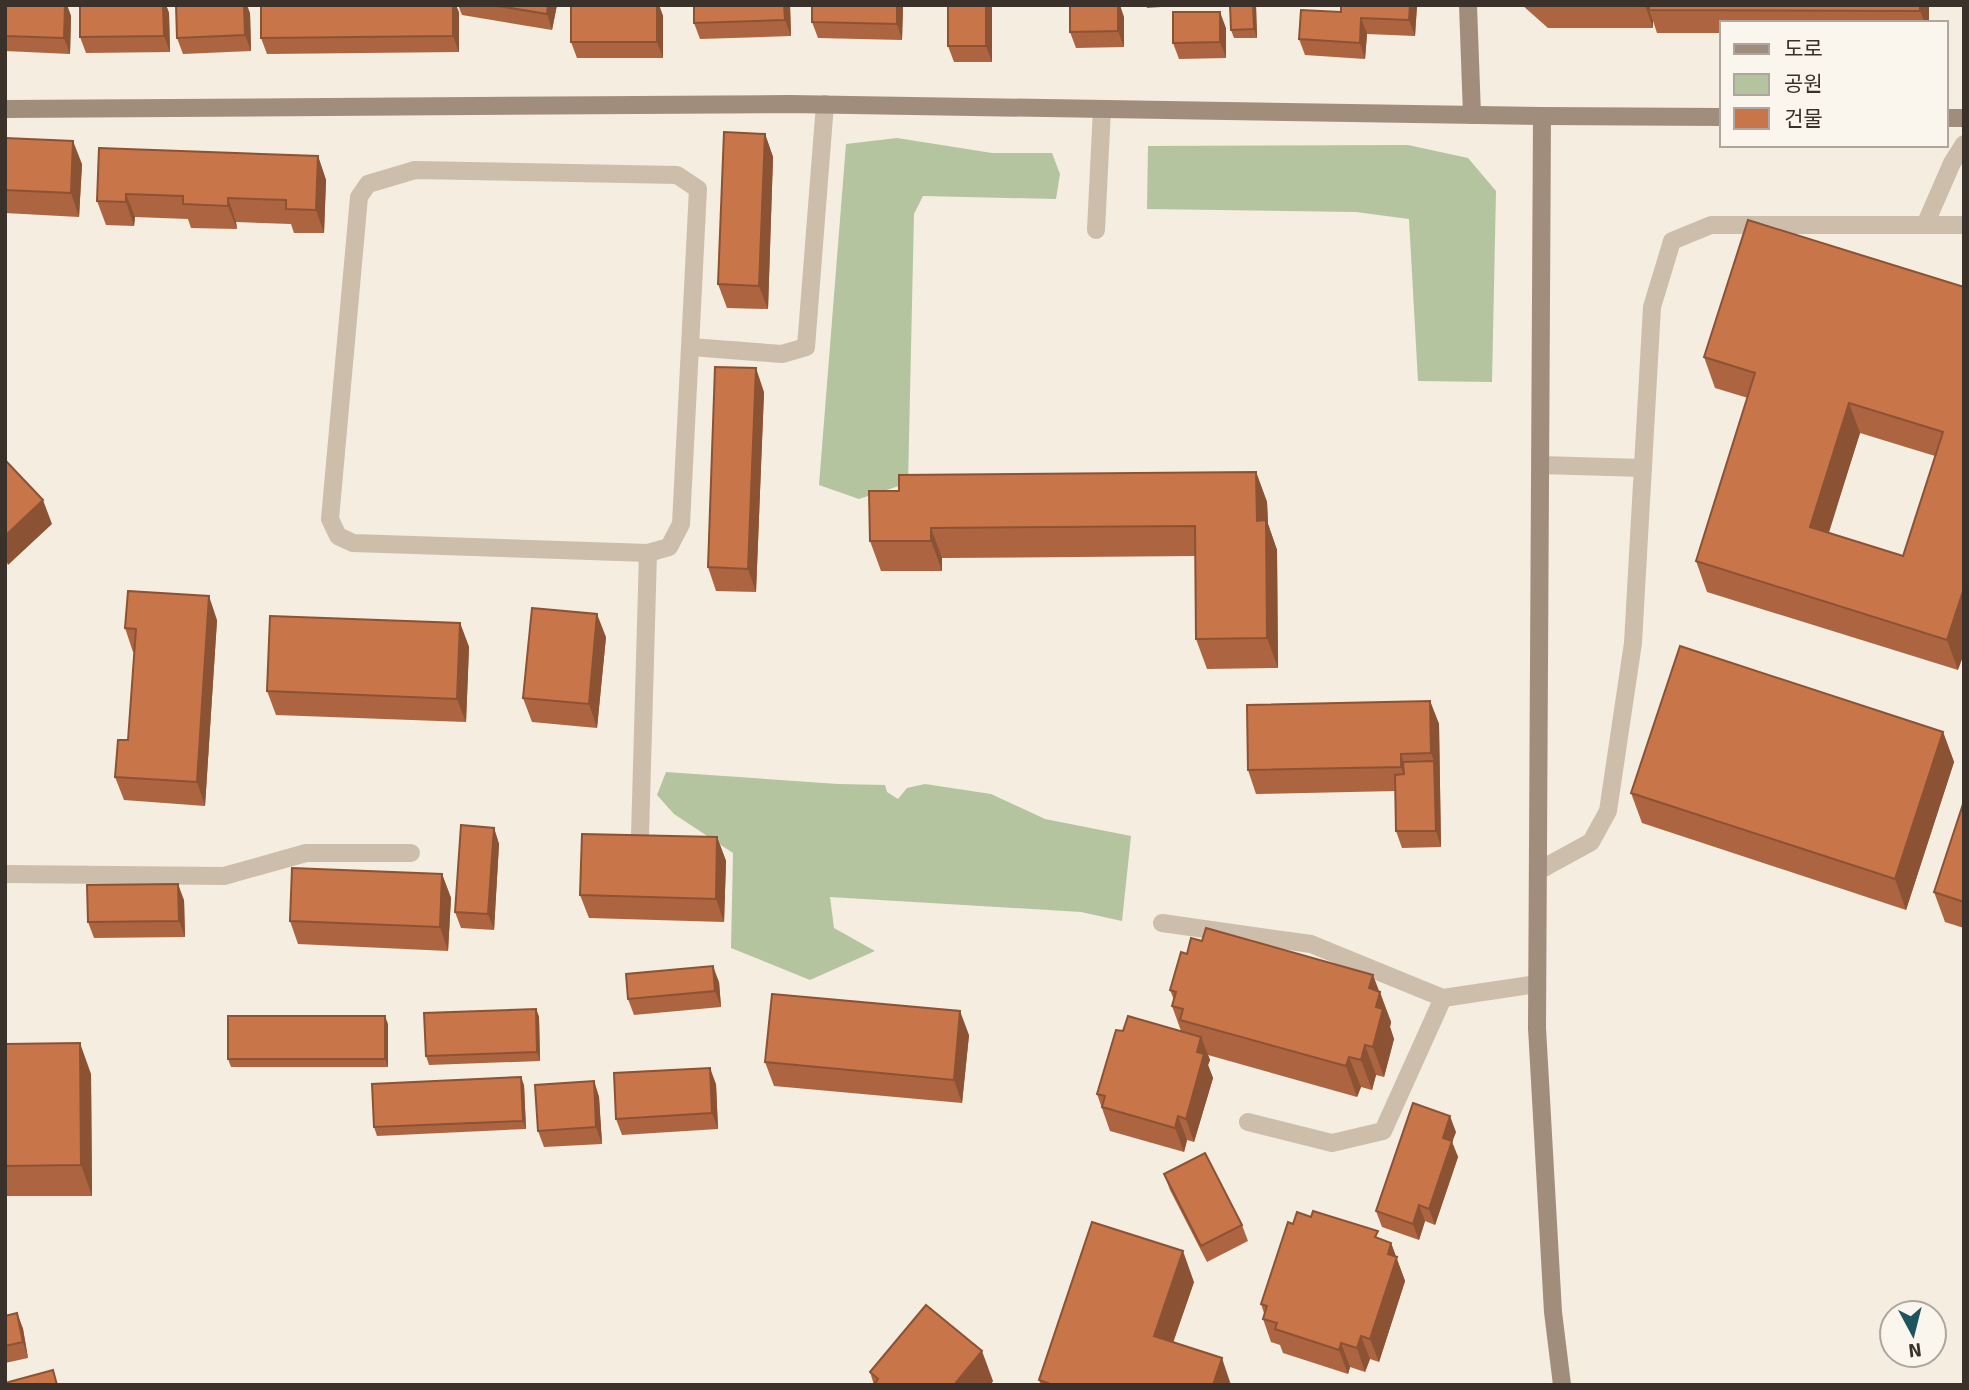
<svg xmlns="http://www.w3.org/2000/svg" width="1969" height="1390" font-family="Signika,'Noto Sans KR',sans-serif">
  <rect width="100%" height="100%" fill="#f4ede0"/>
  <g fill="#b4c49f">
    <polygon points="897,138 992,153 1052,153 1060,174 1056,199 923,196 914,214 908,483 859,499 819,485 846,144"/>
    <polygon points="1408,145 1468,158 1496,191 1492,382 1418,381 1409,219 1356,212 1147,209 1148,146"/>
    <polygon points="666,772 838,784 885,785 887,792 898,799 907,788 925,784 991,794 1045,819 1131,836 1122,921 1081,912 830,897 834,928 875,951 810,980 731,948 733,853 674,814 657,795"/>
  </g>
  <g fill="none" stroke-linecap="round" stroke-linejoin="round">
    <g stroke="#cdbeab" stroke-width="18">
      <polygon points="415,170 677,175 698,189 681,524 669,547 648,553 353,543 338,536 330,519 359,197 368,184"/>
      <polyline points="1925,225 1964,225"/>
      <polyline points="1096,230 1102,109"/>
      <polyline points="691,347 782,354 806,347 825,104"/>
      <polyline points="1541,465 1643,468"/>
      <polyline points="640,836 648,553"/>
      <polyline points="1538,871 1591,842 1608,811 1633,643 1652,307 1672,241 1711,225 1925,225 1952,163 1964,144"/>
      <polyline points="5,874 224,876 306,853 411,853"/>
    </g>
    <g stroke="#cdbeab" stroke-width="18">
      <polyline points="1162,923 1311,944 1443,998 1537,984"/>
      <polyline points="1248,1122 1332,1143 1383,1131 1443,998"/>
    </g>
    <g stroke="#a18d7c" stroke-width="18">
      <polyline points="1468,5 1472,115"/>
      <polyline points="5,109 790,104 1542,116 1722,117"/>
      <polyline points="1542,116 1537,1028 1553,1312 1562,1385"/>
      <polyline points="1946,118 1964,118"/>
    </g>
  </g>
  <g fill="#ac6540" fill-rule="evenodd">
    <polygon points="5,5 67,5 71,16 70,54 5,51"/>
    <polygon points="80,5 166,5 169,13 170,52 86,53 80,37"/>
    <polygon points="458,5 557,5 552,30 462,15"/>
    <polygon points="571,5 659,5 663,16 663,58 577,58 571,42"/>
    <polygon points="790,5 791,36 700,39 694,23"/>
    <polygon points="812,5 903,5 902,40 818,38 812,22"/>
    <polygon points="948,5 992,5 992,62 954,62 948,46"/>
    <polygon points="1146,5 1189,5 1147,8"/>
    <polygon points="1230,5 1256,5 1257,38 1234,38 1231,30"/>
    <polygon points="1417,5 1415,36 1367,34 1365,59 1305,55 1299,39 1341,12"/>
    <polygon points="1522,5 1929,5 1929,23 1722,23 1722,33 1657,33 1653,21 1653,28 1548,28"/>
    <polygon points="459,12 459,52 267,54 261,38"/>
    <polygon points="250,13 251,51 183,54 177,38"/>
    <polygon points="1124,17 1124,47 1076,48 1070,32"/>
    <polygon points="1226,28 1226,58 1179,59 1173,43"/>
    <polygon points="765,134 773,157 768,309 727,308 718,284"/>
    <polygon points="5,138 82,164 79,217 5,213"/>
    <polygon points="99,148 318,156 326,180 324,233 294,233 291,224 236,222 237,229 191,228 188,219 135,217 134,226 106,225 97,201"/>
    <path d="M1964 287 1958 670 1707 592 1696 561 1748 398 1715 388 1704 357ZM1860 433 1935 456 1903 556 1828 533Z"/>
    <polygon points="764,392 756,592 716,591 708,567"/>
    <polygon points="1256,472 1267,502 1268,524 1277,550 1278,668 1207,669 1196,639 1195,556 942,558 942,571 881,571 870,541 899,491"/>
    <polygon points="217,620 205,806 124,800 115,777 128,740 134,652 133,652 125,628"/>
    <polygon points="460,623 469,647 466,722 276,715 267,691"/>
    <polygon points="606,637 597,728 532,722 523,698"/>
    <polygon points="1430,701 1439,724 1441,847 1402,848 1396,831 1396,791 1256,794 1248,770"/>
    <polygon points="1943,732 1954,762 1906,910 1642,823 1631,793"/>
    <polygon points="1964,801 1964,928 1945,922 1934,892"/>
    <polygon points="494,828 499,844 494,930 461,928 455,912"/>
    <polygon points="717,837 726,861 724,922 589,918 580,895"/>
    <polygon points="442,874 451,898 448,951 298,944 290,921"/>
    <polygon points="184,900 185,937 94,938 88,922"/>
    <polygon points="1187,954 1380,992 1391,1022 1390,1027 1394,1039 1384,1077 1376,1075 1372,1090 1361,1087 1357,1097 1208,1055 1210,1060 1208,1065 1213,1078 1194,1142 1187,1140 1184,1152 1110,1131 1097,1094 1123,1031 1181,1031 1172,1006 1174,1000 1170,990"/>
    <polygon points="719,982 721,1007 634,1015 628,999"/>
    <polygon points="536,1009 539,1017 540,1061 429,1065 426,1056"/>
    <polygon points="388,1024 388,1067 231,1067 228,1059"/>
    <polygon points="969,1035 962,1103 774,1086 765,1062"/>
    <polygon points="5,1044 91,1074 92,1196 5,1196"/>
    <polygon points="594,1081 599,1097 602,1144 544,1147 538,1131"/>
    <polygon points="716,1084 718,1129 622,1135 616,1119"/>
    <polygon points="524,1085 526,1129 377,1136 374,1127"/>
    <polygon points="1456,1132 1452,1142 1458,1157 1435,1225 1425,1221 1419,1240 1382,1227 1376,1211"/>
    <polygon points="1164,1174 1242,1225 1248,1241 1207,1262 1170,1190"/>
    <polygon points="1381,1239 1391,1243 1405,1281 1379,1362 1370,1359 1365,1372 1350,1367 1348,1374 1283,1353 1280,1345 1271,1342 1263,1319 1264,1313 1261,1304"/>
    <polygon points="1194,1282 1173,1342 1231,1385 1041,1385 1039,1380"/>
    <polygon points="17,1313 23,1329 28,1358 5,1363 5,1316"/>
    <polygon points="870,1372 993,1381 990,1385 874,1385"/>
  </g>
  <g fill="#8c5234">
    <polygon points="65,5 67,5 71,16 70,54 64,38"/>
    <polygon points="163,5 166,5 169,13 170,52 164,36"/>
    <polygon points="244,5 247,5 250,13 251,51 245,35"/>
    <polygon points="453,5 456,5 459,12 459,52 453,36"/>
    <polygon points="548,5 557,5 552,30 547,14"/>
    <polygon points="657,5 659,5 663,16 663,58 657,42"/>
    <polygon points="784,5 790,5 791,36 785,20"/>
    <polygon points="897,5 903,5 902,40 897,24"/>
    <polygon points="986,5 992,5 992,62 986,46"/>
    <polygon points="1118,5 1120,5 1124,17 1124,47 1118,31"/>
    <polygon points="1253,5 1256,5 1257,38 1254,29"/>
    <polygon points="1410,5 1417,5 1415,36 1409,20"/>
    <polygon points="1645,5 1653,5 1649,10 1653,21 1653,28"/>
    <polygon points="1920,5 1929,5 1929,23 1925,23 1920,11"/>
    <polygon points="1220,12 1226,28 1226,58 1220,42"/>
    <polygon points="1361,18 1367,34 1365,59 1360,43"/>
    <polygon points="765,134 773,157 768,309 759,286"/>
    <polygon points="73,141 82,164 79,217 71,193"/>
    <polygon points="318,156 326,180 324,233 316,210"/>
    <polygon points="126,194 135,217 134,226 126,202"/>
    <polygon points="228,198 236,222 237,229 228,206"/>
    <polygon points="756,368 764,392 756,592 748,569"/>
    <polygon points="1849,403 1860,433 1821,558 1810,527"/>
    <polygon points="1256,472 1267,502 1268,524 1277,550 1278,668 1267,638 1257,521"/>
    <polygon points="43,500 52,524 8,565 5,557 5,536"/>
    <polygon points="931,528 942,558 942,571 931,541"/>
    <polygon points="1964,588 1964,654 1958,670 1947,640"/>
    <polygon points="209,596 217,620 205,806 197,782"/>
    <polygon points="597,614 606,637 597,728 589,704"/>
    <polygon points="460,623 469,647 466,722 457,699"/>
    <polygon points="1430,701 1439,724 1441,847 1436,831 1434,761 1431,753"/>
    <polygon points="1943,732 1954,762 1906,910 1895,879"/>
    <polygon points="1401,754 1409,778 1409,790 1401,767"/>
    <polygon points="494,828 499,844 494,930 488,914"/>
    <polygon points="717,837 726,861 724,922 716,899"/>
    <polygon points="442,874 451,898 448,951 440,927"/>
    <polygon points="178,884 184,900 185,937 179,921"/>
    <polygon points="713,966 719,982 721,1007 715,991"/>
    <polygon points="1373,975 1391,1022 1390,1027 1394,1039 1384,1077 1373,1047 1369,988"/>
    <polygon points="536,1009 539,1017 540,1061 537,1052"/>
    <polygon points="960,1011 969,1035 962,1103 954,1080"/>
    <polygon points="385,1016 388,1024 388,1067 385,1059"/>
    <polygon points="1201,1037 1210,1060 1208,1065 1213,1078 1194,1142 1186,1119 1197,1052"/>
    <polygon points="80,1043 91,1074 92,1196 81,1165"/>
    <polygon points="1365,1045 1376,1075 1372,1090 1361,1060"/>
    <polygon points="1349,1057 1361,1087 1357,1097 1346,1066"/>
    <polygon points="710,1068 716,1084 718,1129 712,1113"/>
    <polygon points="521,1077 524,1085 526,1129 523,1121"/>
    <polygon points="594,1081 599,1097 602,1144 596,1127"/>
    <polygon points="1178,1116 1187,1140 1184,1152 1175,1128"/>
    <polygon points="1450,1116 1456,1132 1452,1142 1458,1157 1435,1225 1429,1209 1443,1138"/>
    <polygon points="1419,1205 1425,1221 1419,1240 1413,1224"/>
    <polygon points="1391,1243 1405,1281 1379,1362 1370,1339 1388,1254"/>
    <polygon points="1183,1251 1194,1282 1165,1366 1154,1336"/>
    <polygon points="17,1313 23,1329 28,1358 23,1342"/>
    <polygon points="1361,1336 1370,1359 1365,1372 1357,1348"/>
    <polygon points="1341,1343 1350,1367 1348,1374 1339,1350"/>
    <polygon points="982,1351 993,1381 990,1385 954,1385"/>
    <polygon points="1222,1358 1231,1385 1213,1385"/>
  </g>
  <g fill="#c8754a" stroke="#8c5234" stroke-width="2" fill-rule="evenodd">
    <polygon points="5,5 65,5 64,38 5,36"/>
    <polygon points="80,5 163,5 164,36 80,37"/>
    <polygon points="176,5 244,5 245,35 177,38"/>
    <polygon points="261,5 453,5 453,36 261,38"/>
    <polygon points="492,5 548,5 547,14"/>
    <rect x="571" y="5" width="86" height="37"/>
    <polygon points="694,5 784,5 785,20 694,23"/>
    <polygon points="812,5 897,5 897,24 812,22"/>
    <rect x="948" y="5" width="38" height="41"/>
    <polygon points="1070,5 1118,5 1118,31 1070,32"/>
    <polygon points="1230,5 1253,5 1254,29 1231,30"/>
    <polygon points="1341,5 1410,5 1409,20 1361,18 1360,43 1299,39 1301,10 1341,12"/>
    <polygon points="1649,5 1920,5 1920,11 1649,10"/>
    <polygon points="1173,12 1220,12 1220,42 1173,43"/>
    <polygon points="724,132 765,134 759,286 718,284"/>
    <polygon points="5,138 73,141 71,193 5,190"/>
    <polygon points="99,148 318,156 316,210 286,209 286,200 228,198 228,206 183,204 183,196 126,194 126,202 97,201"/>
    <path d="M1748 220 1964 287V588L1947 640 1696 561 1755 373 1704 357ZM1849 403 1943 432 1903 556 1810 527Z"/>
    <polygon points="715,367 756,368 748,569 708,567"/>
    <polygon points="5,460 43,500 5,536"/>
    <polygon points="1256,472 1257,521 1266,520 1267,638 1196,639 1195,526 931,528 931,541 870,541 869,491 899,491 899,475"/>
    <polygon points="128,591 209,596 197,782 115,777 118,740 128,740 136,629 125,628"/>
    <polygon points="532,608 597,614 589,704 523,698"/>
    <polygon points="270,616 460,623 457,699 267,691"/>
    <polygon points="1680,646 1943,732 1895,879 1631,793"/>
    <polygon points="1430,701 1431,753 1401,754 1401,767 1248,770 1247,705"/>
    <polygon points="1434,761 1436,831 1396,831 1395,775 1404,774 1403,762"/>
    <polygon points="1964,801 1964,902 1934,892"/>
    <polygon points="461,825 494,828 488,914 455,912"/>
    <polygon points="582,834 717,837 716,899 580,895"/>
    <polygon points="292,868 442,874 440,927 290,921"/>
    <polygon points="178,884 179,921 88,922 87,885"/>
    <polygon points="1206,928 1373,975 1369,988 1380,992 1376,1007 1383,1009 1373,1047 1365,1045 1361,1060 1349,1057 1346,1066 1180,1020 1183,1009 1172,1006 1176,992 1170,990 1181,952 1187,954 1191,938 1202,941"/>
    <polygon points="713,966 715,991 628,999 626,974"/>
    <polygon points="772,994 960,1011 954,1080 765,1062"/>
    <polygon points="536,1009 537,1052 426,1056 424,1013"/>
    <rect x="228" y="1016" width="157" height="43"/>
    <polygon points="1128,1016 1201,1037 1197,1052 1204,1054 1186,1119 1178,1116 1175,1128 1102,1107 1105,1096 1097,1094 1116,1030 1123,1031"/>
    <polygon points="80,1043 81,1165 5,1166 5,1044"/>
    <polygon points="710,1068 712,1113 616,1119 614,1073"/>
    <polygon points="521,1077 523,1121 374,1127 372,1084"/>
    <polygon points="594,1081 596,1127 538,1131 535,1085"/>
    <polygon points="1413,1103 1450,1116 1443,1138 1452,1141 1429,1209 1419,1205 1413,1224 1376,1211"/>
    <polygon points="1205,1153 1242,1225 1201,1246 1164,1174"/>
    <polygon points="1313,1211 1378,1231 1375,1237 1391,1243 1388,1254 1397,1257 1370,1339 1361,1336 1357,1348 1341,1343 1339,1350 1275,1329 1277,1323 1263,1319 1267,1306 1261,1304 1288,1222 1293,1224 1297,1212 1311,1217"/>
    <polygon points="1092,1222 1183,1251 1154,1336 1222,1358 1213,1385 1053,1385 1039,1380"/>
    <polygon points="926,1305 982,1351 954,1385 874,1385 878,1379 870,1372"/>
    <polygon points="17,1313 23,1342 5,1346 5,1316"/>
    <polygon points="53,1370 57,1385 5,1385 5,1383"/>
  </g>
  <rect width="1969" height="1390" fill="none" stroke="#3a312b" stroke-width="14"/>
  <rect x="1720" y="21" width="228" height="126" fill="#fbf6ed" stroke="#aea79f" stroke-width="2"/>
  <rect x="1734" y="44" width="35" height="10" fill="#a18d7c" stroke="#aea79f" stroke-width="2"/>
  <text x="1784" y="56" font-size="21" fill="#3a312b">도로</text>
  <rect x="1734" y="74" width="35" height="21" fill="#b4c49f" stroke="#aea79f" stroke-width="2"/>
  <text x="1784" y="91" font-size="21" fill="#3a312b">공원</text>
  <rect x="1734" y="108" width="35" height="21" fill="#c8754a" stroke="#aea79f" stroke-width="2"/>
  <text x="1784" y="126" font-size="21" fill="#3a312b">건물</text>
  <g transform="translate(1913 1334) rotate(173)"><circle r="33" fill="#fbf6ed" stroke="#aea79f" stroke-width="2"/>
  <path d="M0-5L12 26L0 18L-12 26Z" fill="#1f535d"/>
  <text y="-10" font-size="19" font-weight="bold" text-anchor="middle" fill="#3a312b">N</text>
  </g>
</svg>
